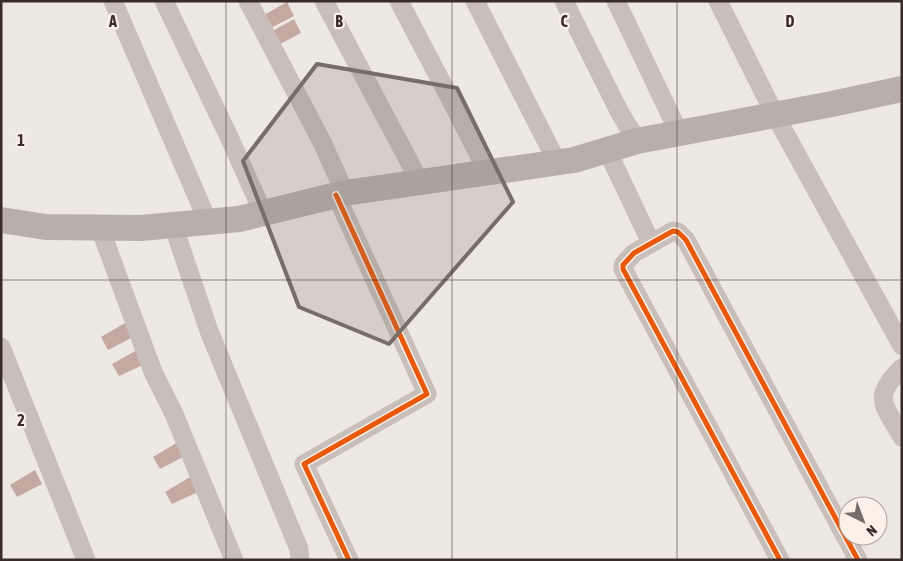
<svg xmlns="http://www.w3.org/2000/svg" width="903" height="561" font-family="'Asap Condensed',sans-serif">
  <rect width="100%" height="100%" fill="#eee8e2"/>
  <g fill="#c3a9a2">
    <polygon points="287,2 294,16 269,29 262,16"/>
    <polygon points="294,19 301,33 276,46 269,33"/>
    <polygon points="125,323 133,337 108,350 101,337"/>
    <polygon points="137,350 145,364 119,376 112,364"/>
    <polygon points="178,442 185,456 160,469 153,457"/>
    <polygon points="35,470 42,484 17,497 10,485"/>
    <polygon points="190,477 198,492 172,504 165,492"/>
  </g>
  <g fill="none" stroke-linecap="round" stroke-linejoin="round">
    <g stroke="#c8bfba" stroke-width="19">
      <polyline points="113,1 208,222"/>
      <polyline points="164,1 231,141 263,213"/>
      <polyline points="248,1 322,142 345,193"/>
      <polyline points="324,1 420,182"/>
      <polyline points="399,1 453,104 487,171"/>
      <polyline points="475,1 557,162"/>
      <polyline points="564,1 620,113 637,141"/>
      <polyline points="616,1 679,133"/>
      <polyline points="718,1 775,115 902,346"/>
      <polyline points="607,150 651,243"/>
      <polyline points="336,195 427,394 304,464 349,560"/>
      <polyline points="173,225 209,331 299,549 300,560"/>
      <polyline points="100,228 153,372 174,414 234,560"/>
      <polyline points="1,347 86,560"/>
      <path d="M902 368C871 397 884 405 902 437"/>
      <polyline points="780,560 623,269 623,265 634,253 673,231 678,232 686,240 858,560"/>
    </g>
    <polyline stroke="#b8afab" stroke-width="26" points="1,220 46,227 141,228 239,219 345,193 574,160 637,141 832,104 902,89"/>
    <g stroke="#fbf1e9" stroke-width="8">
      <g id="cycleway">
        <polyline points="336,195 427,394 304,464 349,560"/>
        <polyline points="780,560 623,269 623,265 634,253 673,231 678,232 686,240 858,560"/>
      </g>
    </g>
    <use href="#cycleway" stroke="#e8590c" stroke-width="5"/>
  </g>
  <path fill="#786e69" fill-opacity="0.2" stroke="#786e69" stroke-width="4" stroke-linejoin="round" d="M317 64 457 88 513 202 389 344 299 307 243 161Z"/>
  <path fill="none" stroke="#392c28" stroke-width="1" stroke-opacity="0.55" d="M226 1V560M452 1V560M677 1V560M1 280H902"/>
  <g font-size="16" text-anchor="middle" font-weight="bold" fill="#392c28" stroke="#fbf1e9" stroke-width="4.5" stroke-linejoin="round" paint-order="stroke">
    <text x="113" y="27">A</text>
    <text x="339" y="27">B</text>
    <text x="564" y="27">C</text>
    <text x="790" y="27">D</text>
    <text x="21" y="146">1</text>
    <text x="21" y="426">2</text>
  </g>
  <rect width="903" height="561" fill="none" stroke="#392c28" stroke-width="5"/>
  <g transform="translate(863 521) rotate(138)"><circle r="24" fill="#fbf1e9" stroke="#ada29c"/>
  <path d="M0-4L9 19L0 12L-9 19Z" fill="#786e69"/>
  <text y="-8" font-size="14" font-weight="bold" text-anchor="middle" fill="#392c28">N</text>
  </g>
</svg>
